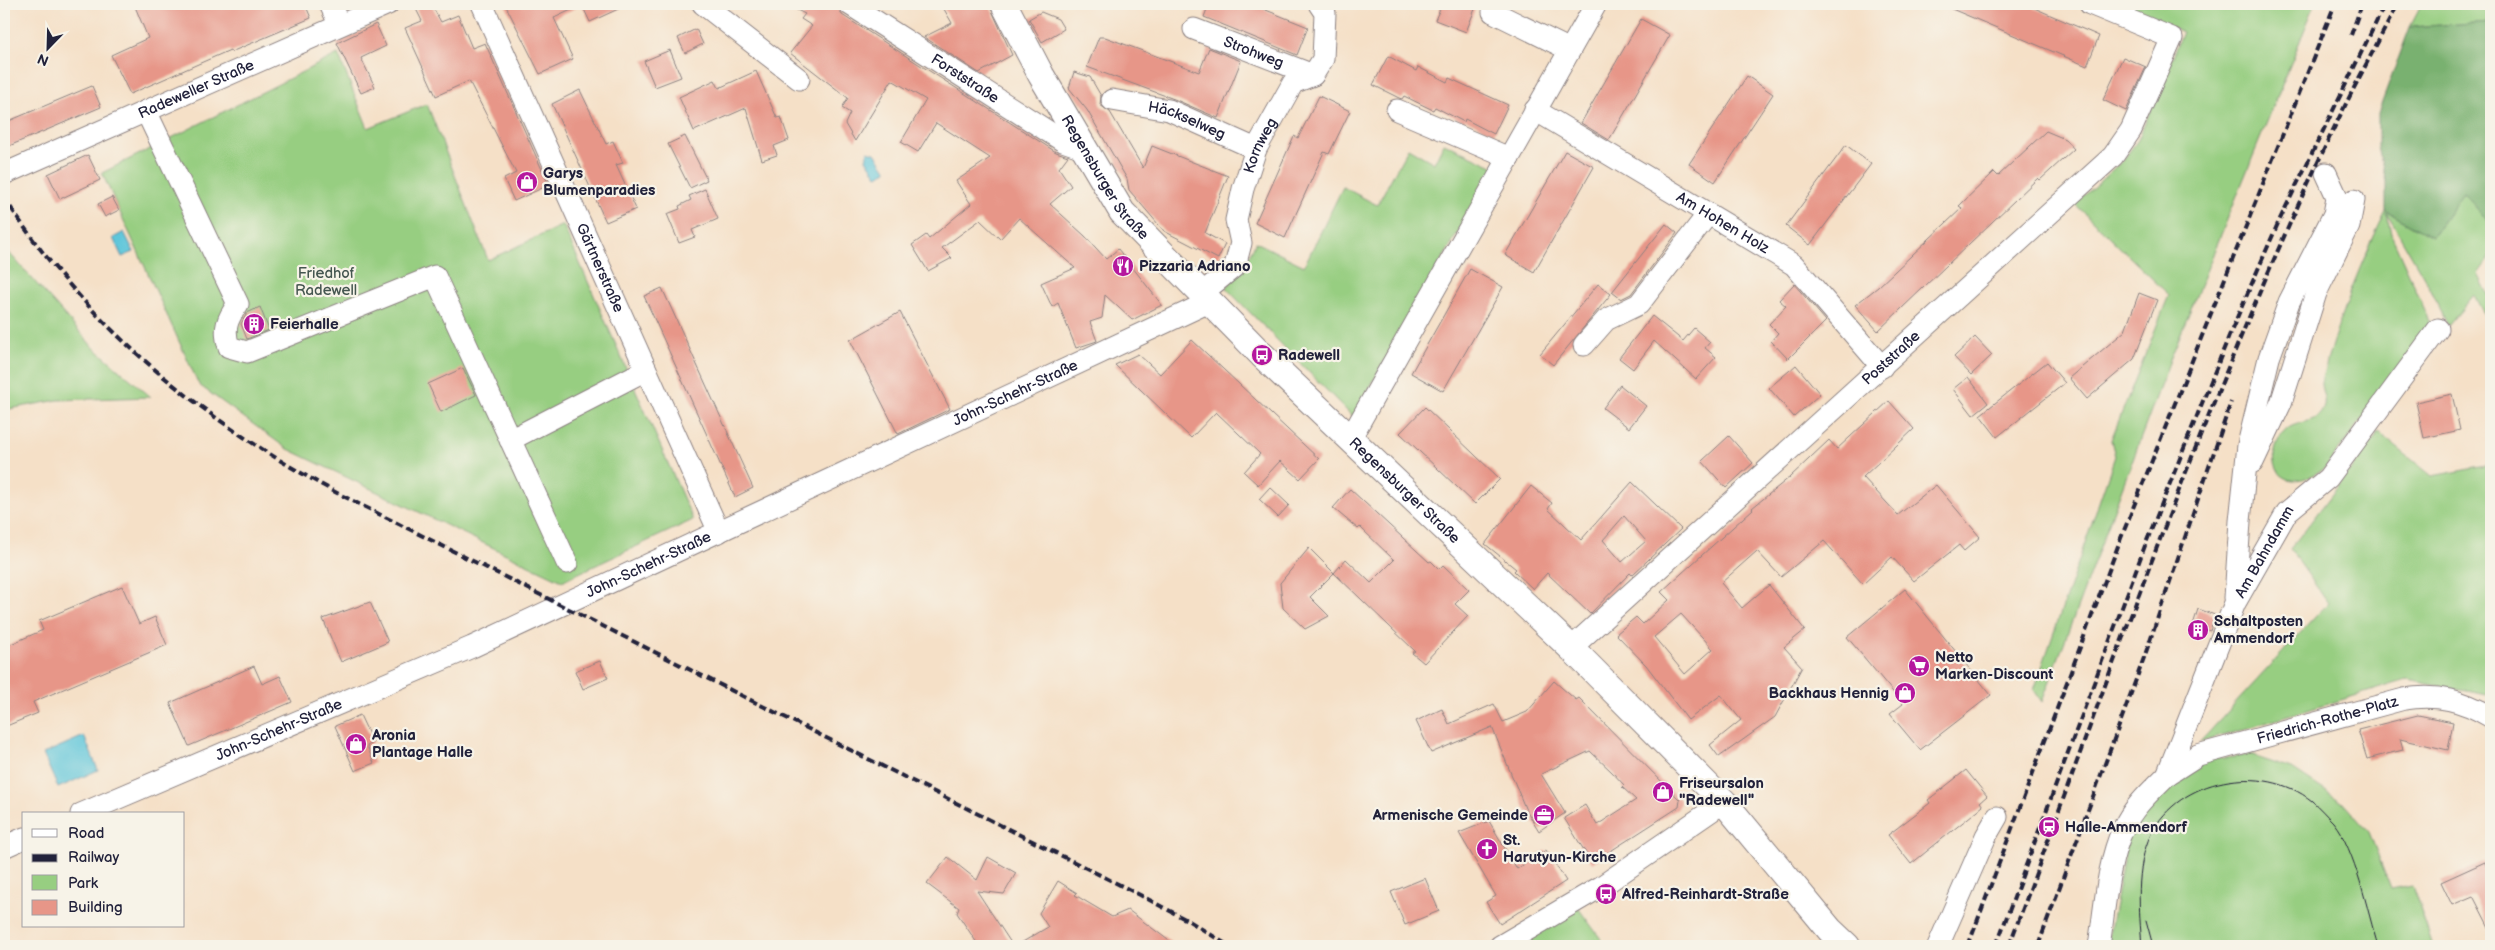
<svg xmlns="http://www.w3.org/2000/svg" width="2495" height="950" font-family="'Balsamiq Sans',sans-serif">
  <rect width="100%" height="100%" fill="#f7f3e8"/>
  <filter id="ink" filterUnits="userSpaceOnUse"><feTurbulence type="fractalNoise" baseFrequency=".02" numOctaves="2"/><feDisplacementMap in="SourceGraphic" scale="10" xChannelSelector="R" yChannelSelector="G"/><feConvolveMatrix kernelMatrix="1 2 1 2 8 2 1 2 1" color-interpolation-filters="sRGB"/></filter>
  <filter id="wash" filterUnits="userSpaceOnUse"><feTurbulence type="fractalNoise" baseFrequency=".0096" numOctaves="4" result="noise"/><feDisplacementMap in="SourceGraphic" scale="20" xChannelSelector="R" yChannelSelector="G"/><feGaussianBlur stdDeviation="1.12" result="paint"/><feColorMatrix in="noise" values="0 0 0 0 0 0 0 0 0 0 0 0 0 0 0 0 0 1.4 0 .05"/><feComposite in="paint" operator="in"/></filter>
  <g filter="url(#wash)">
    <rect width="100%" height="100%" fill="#f5e0c7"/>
    <g fill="#97ce81" stroke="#5c785e">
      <polygon points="2118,4 2315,4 2170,360 2042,702 2034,690 2115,456 2111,440 2169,295 2075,204 2123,160 2138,140 2183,32"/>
      <polygon points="2422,4 2491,4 2491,22 2410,27"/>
      <polygon points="338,54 368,128 427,104 488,260 563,225 693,520 562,581 286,448 199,385 102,173"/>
      <polygon points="1444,143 1495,167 1353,417 1226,288 1242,269 1256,242 1304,266 1343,187 1377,205 1408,148 1434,163"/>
      <path d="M2463 193 2491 224V256L2478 274 2491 300V328L2474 295 2448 326 2429 286 2387 213 2391 234 2433 328 2325 468C2315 474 2306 480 2294 480 2288 480 2281 476 2278 471 2270 457 2276 436 2290 427 2301 421 2317 423 2323 409 2327 400 2321 392 2321 383 2322 376 2326 368 2327 361 2342 309 2362 260 2386 211L2432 237Z"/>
      <polygon points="4,247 92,346 151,397 58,400 4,410"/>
      <polygon points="2379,433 2432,476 2491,465 2491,691 2487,695 2407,680 2199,743 2328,603 2290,549"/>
      <polygon points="2250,755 2292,769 2342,802 2369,832 2391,889 2412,885 2433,946 2107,946 2127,840 2149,803 2201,761"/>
      <polygon points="1576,905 1606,946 1516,946"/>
    </g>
    <polygon fill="#79b16f" stroke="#4e6a55" points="2491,22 2491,224 2463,193 2432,237 2386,211 2386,182 2378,146 2378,113 2410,27"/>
    <g fill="#5ec6da" stroke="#40748a">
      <polygon points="868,151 875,153 887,171 877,176 866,159"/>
      <polygon points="124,232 134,252 122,257 113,238"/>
      <polygon points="84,736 98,770 58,788 43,754"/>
    </g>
    <g id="blocks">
      <g fill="#e79688" fill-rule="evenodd">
        <polygon points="134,4 305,4 311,18 231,52 230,50 130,94 111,55 148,38"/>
        <polygon points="427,4 431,4 441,22 458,15 472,48 485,43 549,185 514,201 504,179 516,173 469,81 436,96 405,28 422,21 416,9"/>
        <polygon points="505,4 629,4 590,22 582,5 554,18 573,59 540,74"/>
        <polygon points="785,4 837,4 842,15 1056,152 1068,156 1059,168 1071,186 1050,204 1085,236 1106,259 1118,249 1162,305 1132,320 1105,295 1102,318 1090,322 1097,341 1076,348 1058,303 1052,307 1041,283 1075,268 1019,218 1000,239 980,220 942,248 952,258 928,271 912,245 926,235 929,239 971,204 956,181 990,158 936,123 918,152 901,142 926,100 892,80 855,141 845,124 850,113 842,108 848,98 790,53 812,26 801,19 805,14"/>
        <polygon points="941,4 989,4 1012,55 979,73 924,37 952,23"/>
        <polygon points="1209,4 1263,4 1261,8 1308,27 1297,55 1204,17"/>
        <polygon points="1442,4 1477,4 1466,32 1435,20"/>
        <polygon points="1940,4 2025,4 2099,36 2087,66"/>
        <polygon points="1041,12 1058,19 1064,29 1042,42 1029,19"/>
        <polygon points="1641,19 1670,35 1609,140 1581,123"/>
        <polygon points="376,24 386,46 361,58 375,87 361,93 337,43"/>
        <polygon points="696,29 703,44 685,53 678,38"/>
        <polygon points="1099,37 1105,37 1199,72 1209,48 1241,61 1218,118 1174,99 1087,67"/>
        <polygon points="670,50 681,77 655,87 644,61"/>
        <polygon points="1388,56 1416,71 1418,67 1447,82 1449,78 1508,105 1494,134 1465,119 1464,122 1435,107 1433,110 1404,96 1402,99 1399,98 1373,85"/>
        <polygon points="2123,57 2146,67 2126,111 2103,100"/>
        <polygon points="756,71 777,118 781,117 789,140 774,146 777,155 762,160 746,108 694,131 679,97 715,80 719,88"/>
        <polygon points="1074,72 1090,77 1101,96 1100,105 1110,112 1143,168 1152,146 1228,176 1205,233 1225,244 1218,259 1164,231 1129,190 1127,179 1087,110 1069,88"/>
        <polygon points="1747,76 1773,94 1715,182 1689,164"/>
        <polygon points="92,86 101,107 9,146 4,134 4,123"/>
        <polygon points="580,90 606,144 613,141 623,163 616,165 636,209 606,222 552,104"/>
        <polygon points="1319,96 1350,111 1329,154 1324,152 1285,238 1255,223 1294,136 1298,138"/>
        <polygon points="2046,131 2065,139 2074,149 2040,180 2038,178 1878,331 1855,305 1878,287 1962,208 1959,206 1994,172 1998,176"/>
        <polygon points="685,136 707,180 690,188 668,144"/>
        <polygon points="1846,145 1871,164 1810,245 1786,226"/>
        <polygon points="1565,151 1594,167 1534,272 1505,255"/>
        <polygon points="88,155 100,180 60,199 48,174"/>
        <polygon points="705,189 718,219 692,230 695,237 679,243 667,214 680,209 679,206 691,200 689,196"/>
        <polygon points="112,197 119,210 105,217 98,204"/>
        <polygon points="1666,224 1677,233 1631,294 1621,299 1612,292"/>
        <polygon points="1470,269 1503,287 1443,391 1411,373"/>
        <polygon points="1598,284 1611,294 1553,365 1540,354"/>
        <polygon points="1794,284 1826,321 1788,359 1771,341 1778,333 1769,324 1786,306 1779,300"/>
        <polygon points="662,288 753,488 735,497 644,296"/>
        <polygon points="2139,293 2157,300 2134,359 2087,399 2069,378 2125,331"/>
        <polygon points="260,307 269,330 247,339 241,324 247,313"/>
        <polygon points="900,312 950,409 898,434 850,340"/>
        <polygon points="1652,316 1683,341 1694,328 1710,342 1705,348 1716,357 1696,379 1654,341 1633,369 1619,358"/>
        <polygon points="1975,337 1992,355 1971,375 1954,357"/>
        <polygon points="1192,340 1319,459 1300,479 1280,461 1258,485 1244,472 1260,454 1216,412 1191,438 1115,365 1138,354 1160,374"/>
        <polygon points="2047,362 2065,383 1997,437 1980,415"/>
        <polygon points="1796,365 1820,394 1794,417 1769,388"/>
        <polygon points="463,368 476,395 441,412 428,384"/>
        <polygon points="1968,377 1988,403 1973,415 1953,389"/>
        <polygon points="1620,385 1646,406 1629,428 1603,408"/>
        <polygon points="2452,394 2460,430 2424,438 2416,402"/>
        <path d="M1889 401 1914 429 1863 477 1898 515 1936 485 1980 537 1964 551 1959 545 1914 581 1892 557 1863 584 1824 541 1781 577 1757 551 1721 583 1742 608 1769 585 1805 630 1784 647 1802 667 1775 717 1719 757 1710 745 1741 720 1721 695 1688 720 1646 665 1616 634 1636 617 1643 624 1669 600 1661 592 1753 509 1752 508 1790 477 1829 440 1837 449ZM1681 614 1713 649 1685 674 1654 637Z"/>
        <polygon points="1425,407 1500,479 1475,504 1400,433"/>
        <polygon points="1729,436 1753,463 1726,488 1702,461"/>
        <path d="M1632 482 1681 529 1632 575 1630 573 1590 614 1547 573 1533 589 1514 571 1516 569 1485 544 1531 486 1552 503 1548 509 1581 540ZM1624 516 1646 541 1622 562 1603 540Z"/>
        <polygon points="1270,487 1289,505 1278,517 1259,499"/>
        <polygon points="1350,489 1429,562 1431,561 1439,569 1443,565 1469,590 1455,604 1468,616 1424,663 1412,653 1415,651 1334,573 1346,559 1371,583 1394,560 1360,527 1358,529 1333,508"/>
        <polygon points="1309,548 1334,573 1310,597 1329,616 1305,629 1283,608 1280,583"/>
        <polygon points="122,586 139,624 155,617 167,645 33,702 38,713 4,727 4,647 43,630 39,621"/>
        <polygon points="1905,589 1991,695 1920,750 1890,714 1903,704 1847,637"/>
        <polygon points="370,602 388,642 341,662 323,619"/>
        <polygon points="2198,609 2215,615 2210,631 2193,625"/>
        <polygon points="600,661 608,678 583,689 575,671"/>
        <polygon points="254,666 262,684 280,676 292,702 189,746 170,703"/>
        <polygon points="1554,681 1576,700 1579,698 1680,800 1679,807 1592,863 1564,818 1585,805 1597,825 1636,800 1622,787 1624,785 1612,772 1590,751 1541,774 1565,813 1539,831 1525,808 1492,727 1431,753 1416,721 1442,709 1449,724 1494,704 1503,722 1527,712"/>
        <polygon points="360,715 373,743 367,746 374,763 355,771 335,726"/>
        <polygon points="2418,715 2453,722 2448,750 2400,739 2403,750 2367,759 2358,730"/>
        <polygon points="1966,770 1987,796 1980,802 1983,806 1911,864 1888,835 1930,803 1928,800"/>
        <polygon points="1489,821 1517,869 1546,850 1566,881 1500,924 1486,902 1496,896 1459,833"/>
        <polygon points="948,857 977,880 988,857 1016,873 1004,894 977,891 1013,946 979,946 957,913 959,908 927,884"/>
        <polygon points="2485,862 2491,878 2491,931 2473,896 2452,905 2441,882"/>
        <polygon points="1425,878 1439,911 1405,925 1391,892"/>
        <polygon points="1058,881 1077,893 1075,895 1112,917 1128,910 1176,946 1016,946 1048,927 1039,913"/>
      </g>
    </g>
  </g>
  <g filter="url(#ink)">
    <use href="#blocks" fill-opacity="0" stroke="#8c8181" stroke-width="1"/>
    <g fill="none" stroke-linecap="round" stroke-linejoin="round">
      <g stroke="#8c8181" stroke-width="23">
        <g id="minor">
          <polyline points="330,4 339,24"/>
          <path id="s1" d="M482 4 719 532"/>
          <polyline points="703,4 799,79"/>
          <path id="s2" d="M849 4 1063 141 1083 148"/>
          <polyline points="1493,12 1570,50"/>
          <path id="s3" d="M1194 29 1313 75"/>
          <path id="s4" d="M1112 100 1169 110 1256 149"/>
          <polyline points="1397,110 1509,158"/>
          <path id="s5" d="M1535 110 1794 265 1882 367"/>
          <path d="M146 111 238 304C227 319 223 329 229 347L247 352 435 276 567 563"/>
          <path id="s6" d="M4 174 388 4"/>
          <path id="s7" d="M1201 294 1235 266 1241 243 1236 220 1243 189 1256 149 1293 83 1313 75 1323 59 1325 13 1319 4"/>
          <polyline points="1584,345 1606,320 1639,304 1708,214"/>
          <polyline points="1350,439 1596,4"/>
          <polyline points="510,440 646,370"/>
          <polyline points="2253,462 2281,403 2316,293 2349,226 2354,200"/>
          <polyline points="2235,598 2240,521 2248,445 2269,358 2289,302 2334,214 2337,197 2326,173"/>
          <path id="s8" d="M1571 648 2113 156 2131 130 2172 38 2090 4"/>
          <path id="s9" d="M2167 775 2198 755 2404 699C2438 694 2463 700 2491 717"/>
          <path id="s10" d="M81 814 472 647 1209 302"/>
          <polyline points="4,847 24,838"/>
          <polyline points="1500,946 1602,886 1724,802"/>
          <polyline points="1938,946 1986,836 1997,817"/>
          <path id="s11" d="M2099 946C2105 908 2107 864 2123 829 2132 808 2151 791 2167 775L2235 603 2287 512 2328 478 2438 329"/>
        </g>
      </g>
      <g stroke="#8c8181" stroke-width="28">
        <g id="major">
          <path id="s12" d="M1004 4 1041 75 1122 212 1262 355 1571 648 1724 802 1830 930 1847 946"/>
        </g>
      </g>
      <use href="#minor" stroke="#fff" stroke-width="21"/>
      <use href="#major" stroke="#fff" stroke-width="26"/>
      <g stroke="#22223b" stroke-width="1">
        <polyline points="2146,920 2153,946"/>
        <path d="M2142 946C2139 911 2135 867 2151 834 2179 778 2263 762 2312 801 2319 807 2326 815 2333 822 2356 850 2367 911 2378 946"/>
      </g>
      <g stroke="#22223b" stroke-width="4" stroke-dasharray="8 4" stroke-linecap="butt">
        <polyline points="2351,35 2362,4"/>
        <path d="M4 197C85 325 207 424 339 494L1140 895 1189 921 1229 946"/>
        <polyline points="1968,946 2121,538 2335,4"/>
        <polyline points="1996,946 2146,543 2229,336 2279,221 2385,4"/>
        <path d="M2009 946C2109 677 2203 405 2326 145 2348 98 2373 51 2398 4"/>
        <polyline points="2038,946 2145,655 2231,402"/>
      </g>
    </g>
  </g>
  <defs>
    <g id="shop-disc" transform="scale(1.125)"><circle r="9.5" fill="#b5179e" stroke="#f7f3e8"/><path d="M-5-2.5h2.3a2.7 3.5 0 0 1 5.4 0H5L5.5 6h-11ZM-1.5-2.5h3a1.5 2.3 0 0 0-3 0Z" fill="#fff"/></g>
    <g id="restaurant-disc" transform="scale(1.125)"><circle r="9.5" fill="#b5179e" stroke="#f7f3e8"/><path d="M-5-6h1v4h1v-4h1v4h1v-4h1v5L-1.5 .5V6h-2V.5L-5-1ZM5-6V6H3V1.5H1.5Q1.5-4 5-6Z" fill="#fff"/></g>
    <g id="building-disc" transform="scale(1.125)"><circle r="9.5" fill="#b5179e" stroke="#f7f3e8"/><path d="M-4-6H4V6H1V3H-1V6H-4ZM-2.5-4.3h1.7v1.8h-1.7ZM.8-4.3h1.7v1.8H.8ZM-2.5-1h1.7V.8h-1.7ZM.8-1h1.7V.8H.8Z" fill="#fff"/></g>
    <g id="bus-disc" transform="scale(1.125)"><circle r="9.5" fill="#b5179e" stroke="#f7f3e8"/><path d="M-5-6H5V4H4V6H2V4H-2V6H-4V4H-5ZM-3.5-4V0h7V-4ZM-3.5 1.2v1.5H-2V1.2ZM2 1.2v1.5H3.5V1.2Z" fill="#fff"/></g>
    <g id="supermarket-disc" transform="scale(1.125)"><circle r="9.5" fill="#b5179e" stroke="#f7f3e8"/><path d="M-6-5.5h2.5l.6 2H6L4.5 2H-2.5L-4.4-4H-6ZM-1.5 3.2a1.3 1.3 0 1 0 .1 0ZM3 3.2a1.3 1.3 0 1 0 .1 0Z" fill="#fff"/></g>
    <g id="office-disc" transform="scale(1.125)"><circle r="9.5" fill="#b5179e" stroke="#f7f3e8"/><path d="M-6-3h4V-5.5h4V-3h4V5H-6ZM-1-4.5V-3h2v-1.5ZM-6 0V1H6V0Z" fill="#fff"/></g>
    <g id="station-disc" transform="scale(1.125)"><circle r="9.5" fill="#b5179e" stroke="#f7f3e8"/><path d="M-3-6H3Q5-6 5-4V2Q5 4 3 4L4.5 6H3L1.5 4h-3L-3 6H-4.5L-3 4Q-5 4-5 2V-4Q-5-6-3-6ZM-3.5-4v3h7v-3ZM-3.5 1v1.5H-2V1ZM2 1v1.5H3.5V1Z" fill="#fff"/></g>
    <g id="church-disc" transform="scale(1.125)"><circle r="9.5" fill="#b5179e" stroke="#f7f3e8"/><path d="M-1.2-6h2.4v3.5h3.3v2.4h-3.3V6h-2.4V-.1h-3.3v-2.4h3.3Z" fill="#fff"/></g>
  </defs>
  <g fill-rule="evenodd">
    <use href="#shop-disc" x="527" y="182"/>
    <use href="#restaurant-disc" x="1123" y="266"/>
    <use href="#building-disc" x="254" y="324"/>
    <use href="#bus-disc" x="1262" y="355"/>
    <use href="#building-disc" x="2198" y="630"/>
    <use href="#supermarket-disc" x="1919" y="666"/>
    <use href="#shop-disc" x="1905" y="693"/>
    <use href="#shop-disc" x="356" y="744"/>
    <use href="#shop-disc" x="1663" y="792"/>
    <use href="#office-disc" x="1544" y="815"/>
    <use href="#station-disc" x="2049" y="827"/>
    <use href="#church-disc" x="1487" y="849"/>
    <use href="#bus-disc" x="1606" y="894"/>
  </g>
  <g text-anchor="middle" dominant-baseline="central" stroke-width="4.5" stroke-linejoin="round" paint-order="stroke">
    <g font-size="15" fill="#22223b" stroke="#f7f3e8">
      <text stroke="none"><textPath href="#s3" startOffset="64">Strohweg</textPath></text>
      <text stroke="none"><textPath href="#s2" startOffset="138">Forststraße</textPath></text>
      <text stroke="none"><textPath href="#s6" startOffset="210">Radeweller Straße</textPath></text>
      <text stroke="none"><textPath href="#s4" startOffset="78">Häckselweg</textPath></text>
      <text stroke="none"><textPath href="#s7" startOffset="170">Kornweg</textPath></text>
      <text stroke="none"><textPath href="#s12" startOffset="201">Regensburger Straße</textPath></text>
      <text stroke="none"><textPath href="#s5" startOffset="219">Am Hohen Holz</textPath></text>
      <text stroke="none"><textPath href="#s1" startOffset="289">Gärtnerstraße</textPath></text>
      <text stroke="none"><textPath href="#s8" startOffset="432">Poststraße</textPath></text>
      <text stroke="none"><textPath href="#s10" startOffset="1025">John-Schehr-Straße</textPath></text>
      <text stroke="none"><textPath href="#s12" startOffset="636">Regensburger Straße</textPath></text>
      <text stroke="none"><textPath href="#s11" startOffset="434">Am Bahndamm</textPath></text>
      <text stroke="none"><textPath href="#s10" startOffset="620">John-Schehr-Straße</textPath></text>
      <text stroke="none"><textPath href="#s9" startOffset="171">Friedrich-Rothe-Platz</textPath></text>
      <text stroke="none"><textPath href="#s10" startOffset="215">John-Schehr-Straße</textPath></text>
    </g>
    <g font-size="15" font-weight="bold" fill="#22223b" stroke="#f7f3e8" text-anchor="start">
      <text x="543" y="173">Garys<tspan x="543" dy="17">Blumenparadies</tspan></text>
      <text x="1139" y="266">Pizzaria Adriano</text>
      <text x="270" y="324">Feierhalle</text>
      <text x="1278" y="355">Radewell</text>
      <text x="2214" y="621">Schaltposten<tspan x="2214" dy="17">Ammendorf</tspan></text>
      <text x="1935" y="657">Netto<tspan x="1935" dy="17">Marken-Discount</tspan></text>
      <text x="1889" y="693" text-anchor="end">Backhaus Hennig</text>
      <text x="372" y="735">Aronia<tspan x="372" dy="17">Plantage Halle</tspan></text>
      <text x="1679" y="783">Friseursalon<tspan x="1679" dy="17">"Radewell"</tspan></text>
      <text x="1528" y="815" text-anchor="end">Armenische Gemeinde</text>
      <text x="2065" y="827">Halle-Ammendorf</text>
      <text x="1503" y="840">St.<tspan x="1503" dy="17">Harutyun-Kirche</tspan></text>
      <text x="1622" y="894">Alfred-Reinhardt-Straße</text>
    </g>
    <g font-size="15" fill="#455650" stroke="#f7f3e8">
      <text x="326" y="273">Friedhof<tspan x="326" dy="17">Radewell</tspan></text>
    </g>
  </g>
  <rect width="2495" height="950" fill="none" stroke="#f7f3e8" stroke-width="20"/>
  <rect x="22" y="812" width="162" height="115" fill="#f7f3e8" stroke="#a29fa3"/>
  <rect x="32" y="829" width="25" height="8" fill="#ffffff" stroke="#a29fa3"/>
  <text x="68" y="838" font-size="15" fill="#22223b">Road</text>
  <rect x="32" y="854" width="25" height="8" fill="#22223b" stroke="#a29fa3"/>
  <text x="68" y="862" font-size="15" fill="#22223b">Railway</text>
  <rect x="32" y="875" width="25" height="15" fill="#97ce81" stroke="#a29fa3"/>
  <text x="68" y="888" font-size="15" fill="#22223b">Park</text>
  <rect x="32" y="900" width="25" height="15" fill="#e79688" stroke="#a29fa3"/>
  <text x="68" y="912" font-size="15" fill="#22223b">Building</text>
  <g transform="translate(48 48) rotate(203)" stroke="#f7f3e8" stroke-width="4" paint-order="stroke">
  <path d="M0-4L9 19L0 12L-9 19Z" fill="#22223b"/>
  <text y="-8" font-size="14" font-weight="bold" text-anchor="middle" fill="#22223b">N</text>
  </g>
</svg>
